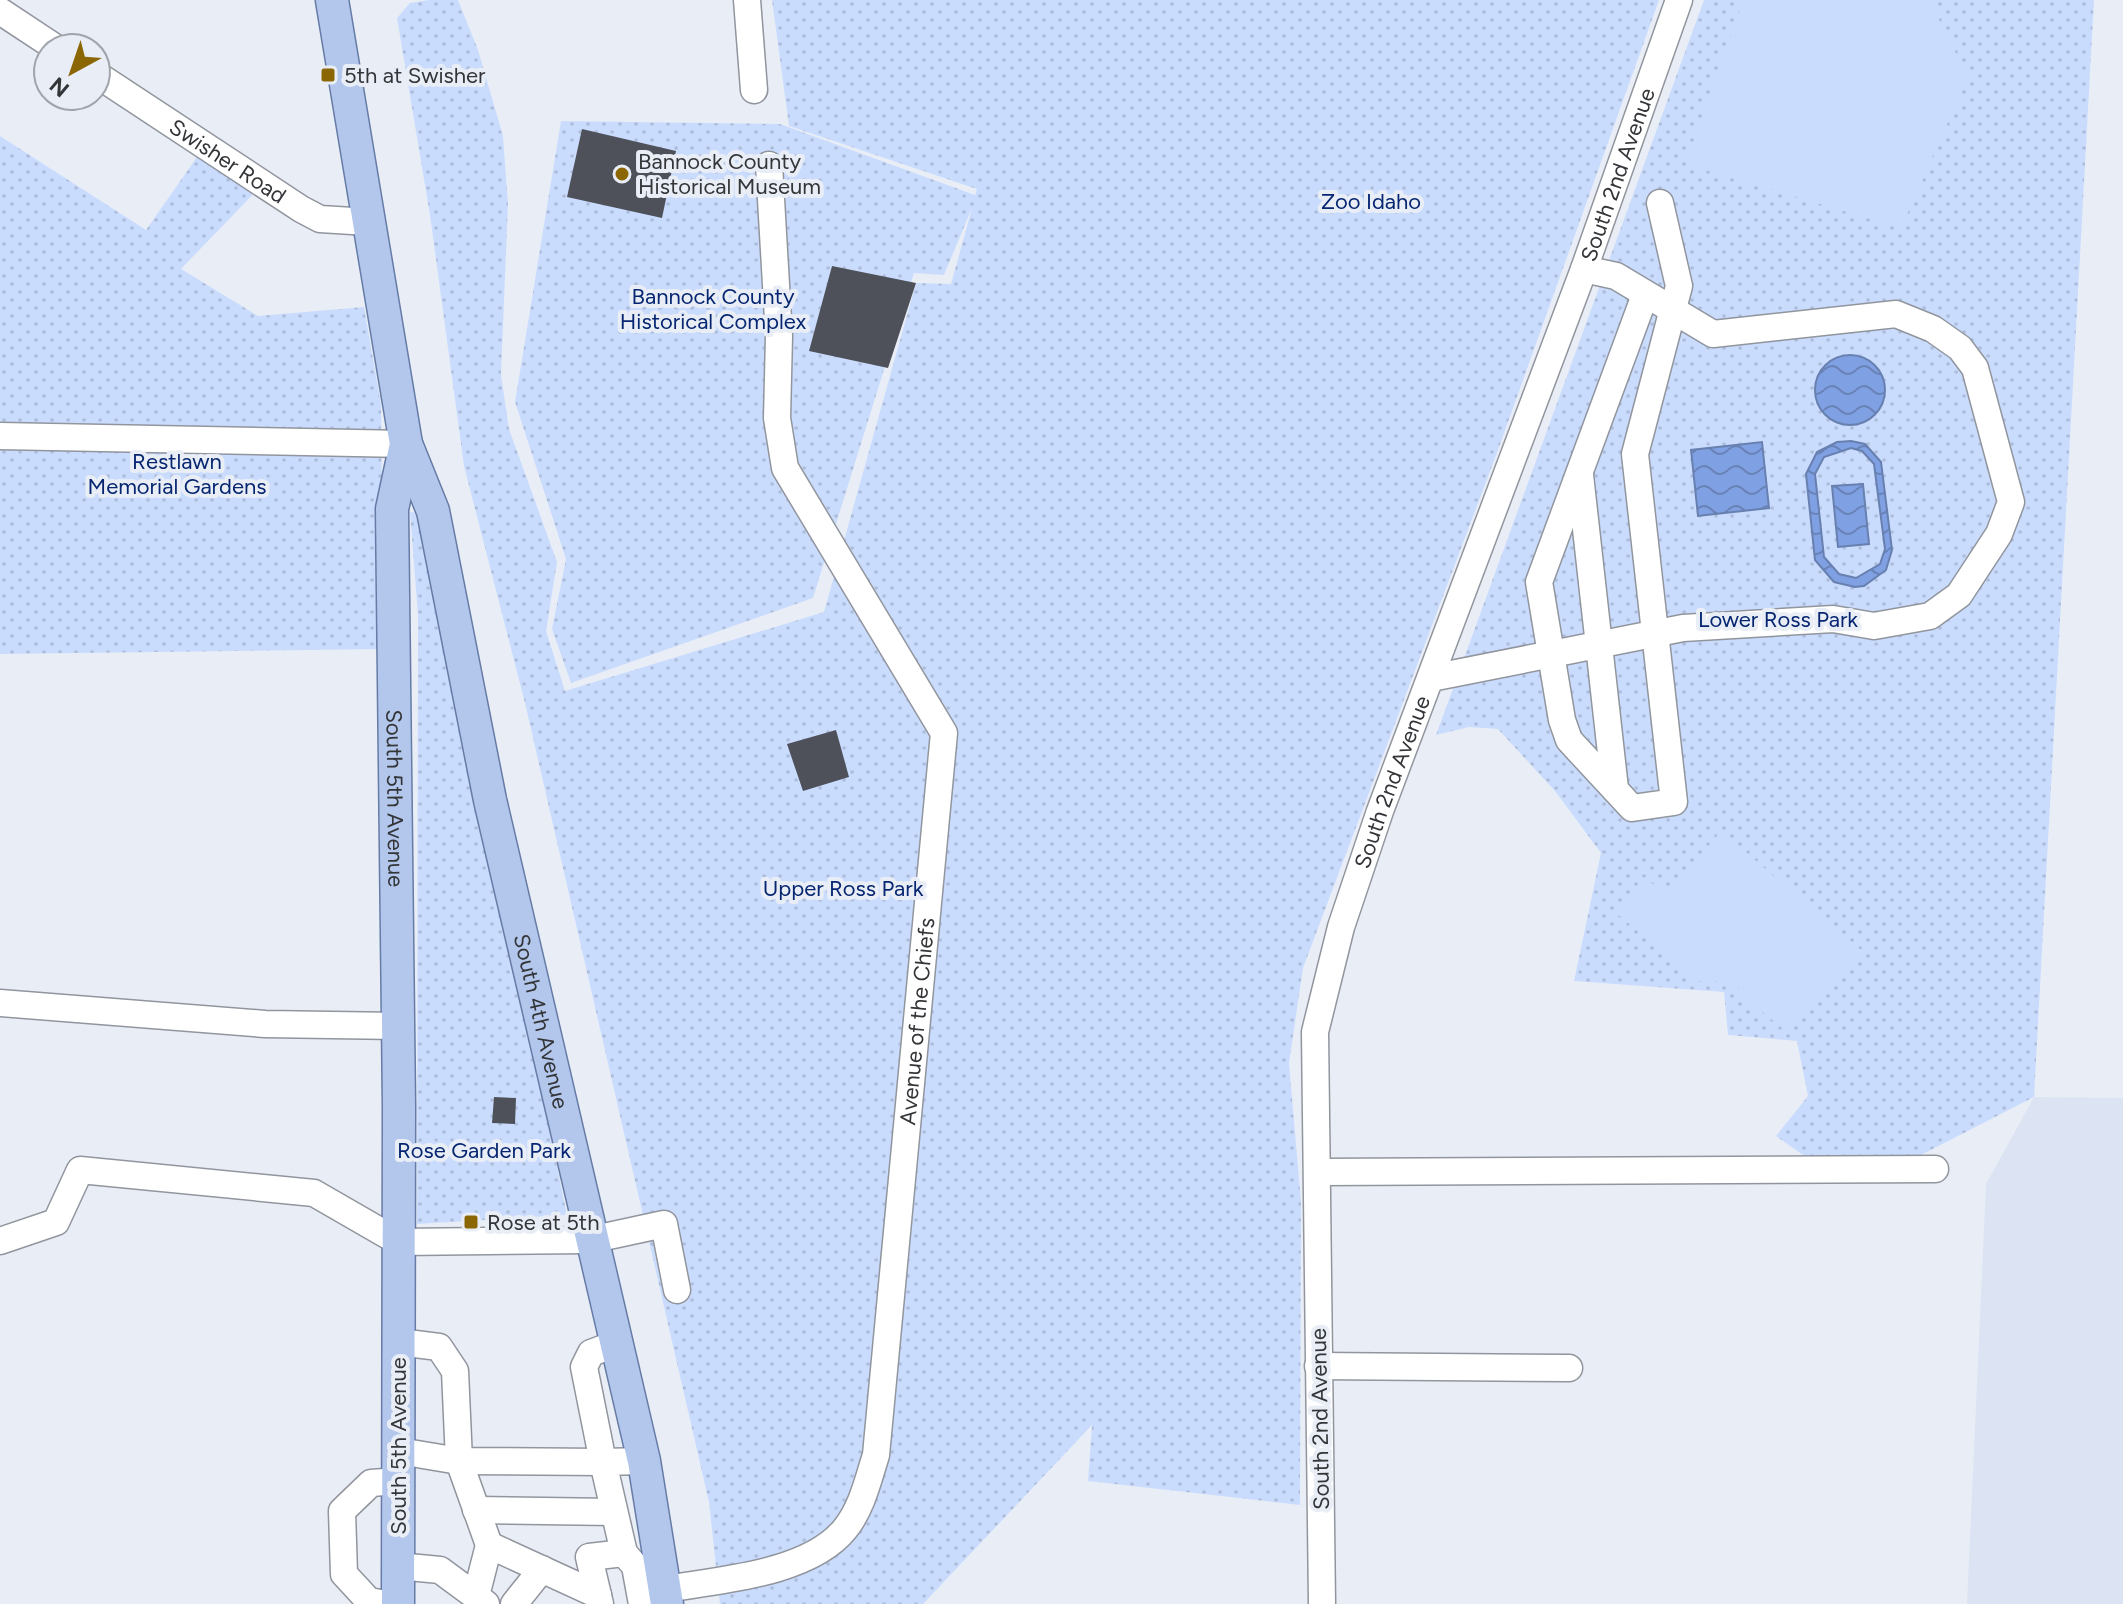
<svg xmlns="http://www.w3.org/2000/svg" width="2123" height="1604" font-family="Figtree,sans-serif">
  <defs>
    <pattern id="green-dots" width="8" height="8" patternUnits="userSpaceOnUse" patternTransform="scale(2)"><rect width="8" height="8" fill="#cadcfe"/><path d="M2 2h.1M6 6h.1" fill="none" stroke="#aebdda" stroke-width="1.8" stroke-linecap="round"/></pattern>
    <pattern id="water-waves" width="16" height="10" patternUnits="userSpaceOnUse" patternTransform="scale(2)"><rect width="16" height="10" fill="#7fa0e2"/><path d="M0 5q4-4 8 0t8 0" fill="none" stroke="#6983b8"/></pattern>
  </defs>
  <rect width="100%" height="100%" fill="#e9eef6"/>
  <polygon fill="#dce4f4" points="2034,1097 2123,1098 2123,1604 1967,1604 1986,1184"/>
  <g fill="url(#green-dots)">
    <polygon points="429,0 458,0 478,50 503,136 508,204 501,375 509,429 557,562 546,631 565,691 824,612 916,283 951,284 972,208 944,275 914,273 813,598 571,683 552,629 566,559 515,402 561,121 780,124 975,195 977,189 789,126 772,0 1659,0 1498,450 1303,968 1289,1063 1301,1202 1300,1505 1088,1481 1092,1425 923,1604 720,1604 709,1502 525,703 464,466 430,215 397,18 410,3"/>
    <polygon points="1704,0 2094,0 2034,1097 1917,1157 1816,1164 1776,1136 1808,1096 1797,1041 1728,1035 1724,992 1574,981 1601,853 1555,791 1498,729 1469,727 1436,735"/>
    <polygon points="0,136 146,230 204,147 264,183 181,269 258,316 364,307 381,405 383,649 0,654"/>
    <polygon points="410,512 422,513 567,1215 417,1224 418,615"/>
  </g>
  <g fill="#cadcfe">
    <polygon points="1743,0 1929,0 1968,77 1901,228 1686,164"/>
    <polygon points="1721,831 1861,950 1787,1032 1739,993 1738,982 1699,981 1616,913 1644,877 1667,895"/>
  </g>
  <g fill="url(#water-waves)" stroke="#6880af" stroke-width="2" fill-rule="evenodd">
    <circle cx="1850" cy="390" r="35"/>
    <path d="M1851 441 1865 444 1881 462 1892 550 1886 570 1864 586 1855 587 1834 582 1815 560 1806 474 1817 452 1837 442ZM1851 448 1862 451 1874 464 1885 549 1880 564 1856 578 1839 574 1824 557 1815 474 1824 457Z"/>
    <polygon points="1762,442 1769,508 1698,516 1691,450"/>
    <polygon points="1863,484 1869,544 1838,547 1832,486"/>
  </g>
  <g fill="#4e5159">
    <polygon points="582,129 676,151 662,218 567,197"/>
    <polygon points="832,266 916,283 888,368 809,351"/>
    <polygon points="836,730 849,777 803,791 787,744"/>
    <polygon points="494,1097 516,1098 515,1124 492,1123"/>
  </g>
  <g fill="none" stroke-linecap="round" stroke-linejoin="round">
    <g stroke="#91959d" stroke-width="29">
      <g id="minor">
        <polyline points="747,0 754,90"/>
        <polyline points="0,11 56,48"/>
        <path id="s1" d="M96 74 301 209 320 219 369 222"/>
        <polyline points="1645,295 1539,582 1562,720 1569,740 1632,808 1674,802 1635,454 1679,286 1660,203"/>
        <polyline points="0,436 406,444"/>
        <polyline points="1580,475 1615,789"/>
        <polyline points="1431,678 1683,628 1833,619 1874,626 1930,616 1959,595 1999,534 2011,502 1975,368 1960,348 1933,329 1896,314 1713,334 1616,276 1584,269"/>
        <polyline points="0,1003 265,1024 398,1026"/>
        <polyline points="1318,1172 1935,1169"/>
        <polyline points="0,1241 56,1222 80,1170 314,1193 399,1242 590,1240 664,1224 677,1290"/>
        <polyline points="399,1342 439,1347 455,1371 459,1461 603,1462 584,1367 591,1353 615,1344"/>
        <polyline points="1318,1366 1569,1368"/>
        <polyline points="399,1451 459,1461 489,1545 476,1596"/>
        <polyline points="476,1510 614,1512"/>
        <polyline points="489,1545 598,1595"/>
        <polyline points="624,1553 603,1462 644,1461"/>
        <polyline points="398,1566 440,1570 486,1604"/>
        <path id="s2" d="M665 1589C719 1580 809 1574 845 1529 862 1508 868 1480 876 1455L944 733 785 468 777 418 779 336 769 165"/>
        <polyline points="387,1604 369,1601 344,1574 342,1511 371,1483 398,1481"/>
        <polyline points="514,1604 542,1569"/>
        <polyline points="600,1604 589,1557 624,1553 635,1566 642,1604"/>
        <path id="s3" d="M1322 1604 1315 1032 1341 927 1380 811 1584 269 1679 0"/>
      </g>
    </g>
    <g stroke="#667ba5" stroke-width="35">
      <g id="major">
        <path id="s4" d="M332 0 406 444 392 509 399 1106 398 1604"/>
        <path id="s5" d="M406 444 433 511 490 800 644 1461 667 1604"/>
      </g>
    </g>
    <use href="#minor" stroke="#fff" stroke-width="26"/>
    <use href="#major" stroke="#b3c7ec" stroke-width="32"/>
  </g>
  <g fill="#8b6605" stroke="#e9eef6" stroke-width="3">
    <rect x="320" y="67" width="16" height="16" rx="4"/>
    <circle cx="622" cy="174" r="8"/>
    <rect x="463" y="1214" width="16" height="16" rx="4"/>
  </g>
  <g text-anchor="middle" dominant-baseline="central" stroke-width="8" stroke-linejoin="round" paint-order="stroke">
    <g font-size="22" fill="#333538" stroke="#e9eef6" text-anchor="start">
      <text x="344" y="75">5th at Swisher</text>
      <text x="638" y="161">Bannock County<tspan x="638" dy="25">Historical Museum</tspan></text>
      <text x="487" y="1222">Rose at 5th</text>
    </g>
    <g font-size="22" fill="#333538" stroke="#e9eef6">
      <text stroke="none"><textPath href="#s1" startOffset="158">Swisher Road</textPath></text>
      <text stroke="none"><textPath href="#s3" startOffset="1482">South 2nd Avenue</textPath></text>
      <text stroke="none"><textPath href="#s3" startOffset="834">South 2nd Avenue</textPath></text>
      <text stroke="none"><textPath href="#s4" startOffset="806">South 5th Avenue</textPath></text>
      <text stroke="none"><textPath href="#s2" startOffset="710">Avenue of the Chiefs</textPath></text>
      <text stroke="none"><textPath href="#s5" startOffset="594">South 4th Avenue</textPath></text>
      <text transform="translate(1320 1419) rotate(-91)">South 2nd Avenue</text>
      <text transform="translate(398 1446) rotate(-90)">South 5th Avenue</text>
    </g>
    <g font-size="22" fill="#062671" stroke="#e9eef6">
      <text x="1371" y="201">Zoo Idaho</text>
      <text x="713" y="296">Bannock County<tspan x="713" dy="25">Historical Complex</tspan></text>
      <text x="177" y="461">Restlawn<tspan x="177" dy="25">Memorial Gardens</tspan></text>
      <text x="1778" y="619">Lower Ross Park</text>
      <text x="843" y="888">Upper Ross Park</text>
      <text x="484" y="1150">Rose Garden Park</text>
    </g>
  </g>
  <g transform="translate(72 72) rotate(220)"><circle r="38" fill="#e9eef6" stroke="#a0a4aa" stroke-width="2"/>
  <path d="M0-6L14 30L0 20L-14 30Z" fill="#8b6605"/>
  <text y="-12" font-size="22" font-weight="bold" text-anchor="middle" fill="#333538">N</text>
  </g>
</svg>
